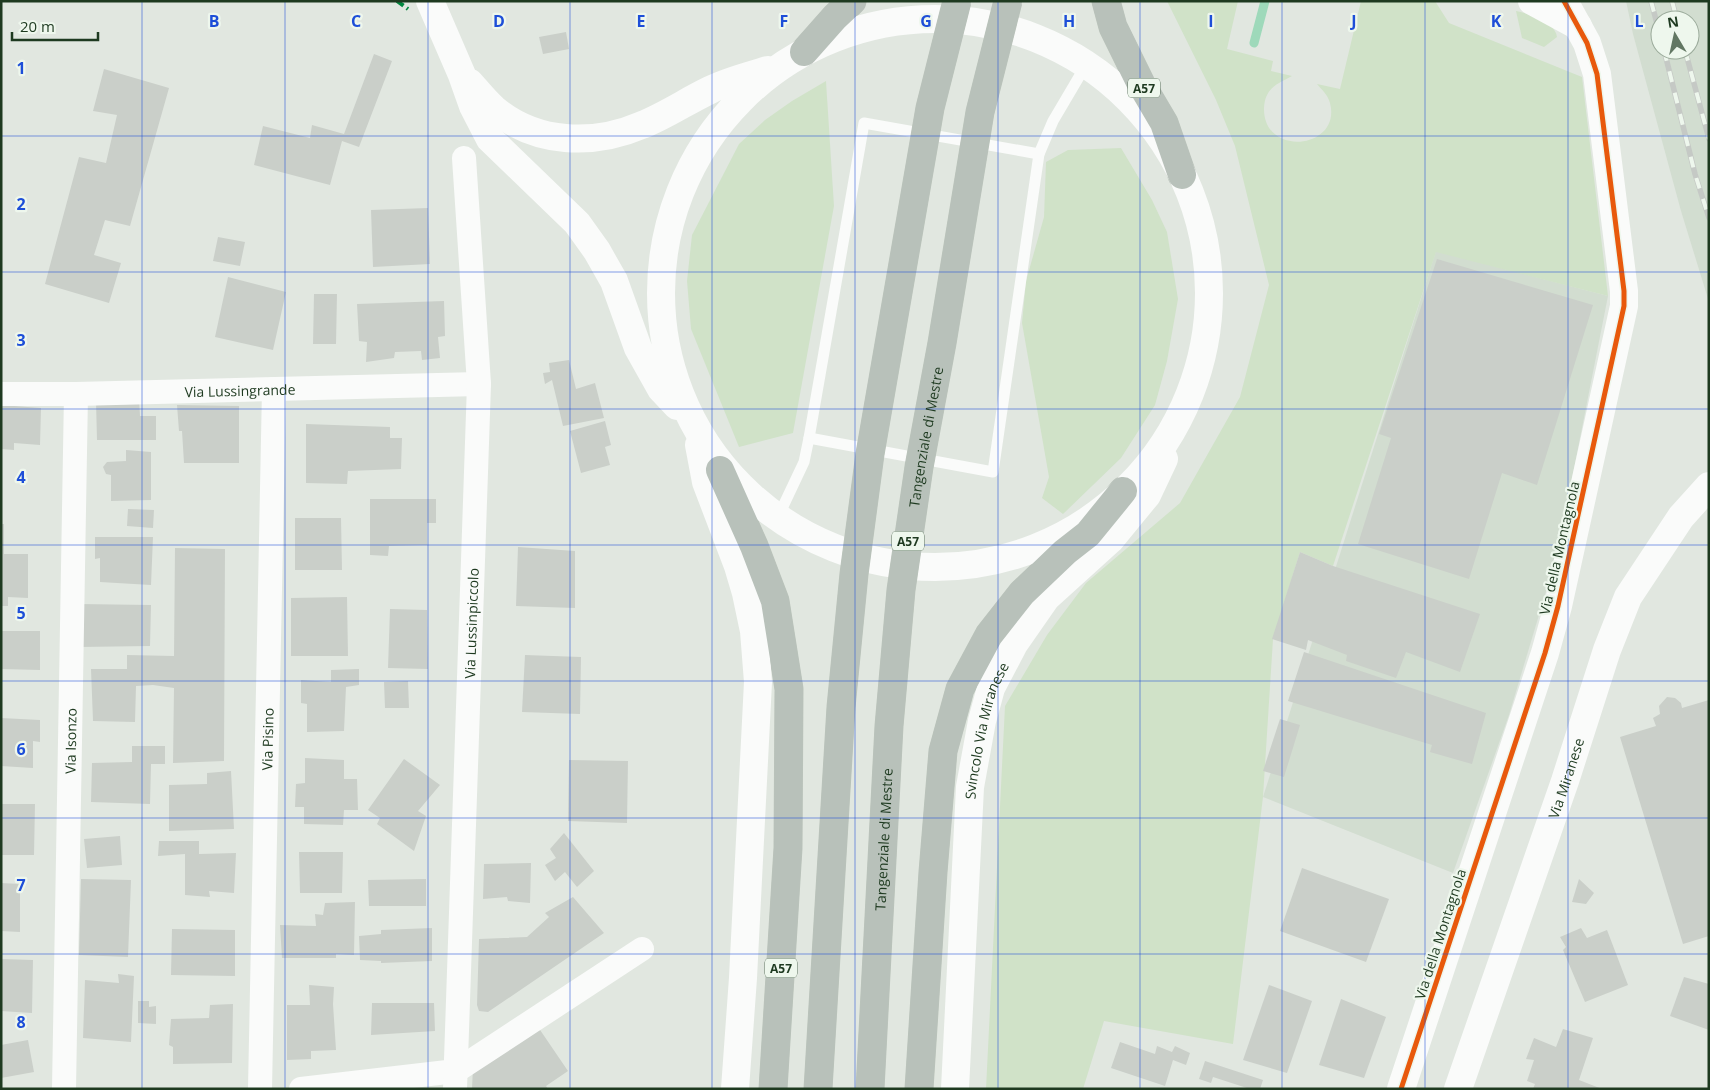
<svg xmlns="http://www.w3.org/2000/svg" width="1710" height="1090" font-family="'Open Sans',sans-serif">
  <rect width="100%" height="100%" fill="#e1e7e0"/>
  <g fill="#d2ddd0" fill-rule="evenodd">
    <path d="M1626 1H1709V302L1681 211 1633 34ZM1660 20H1690V50H1660Z"/>
    <polygon points="1436,251 1608,296 1557,555 1509,715 1453,873 1263,797"/>
  </g>
  <g fill="#d0e2c8">
    <path d="M1167 1H1238L1227 49 1273 61 1271 71 1292 76C1277 84 1265 88 1264 108 1263 158 1342 149 1330 103 1328 95 1322 90 1317 84L1340 89 1361 1H1435L1449 23 1582 77 1608 296 1436 252 1333 566 1300 552 1273 639 1263 797 1233 1044 1104 1021 1083 1089H986L1005 706 1047 635 1086 583 1180 503 1240 397 1269 285 1235 146 1216 100Z"/>
    <path d="M1516 11C1530 14 1555 22 1557 37L1544 47 1522 38Z"/>
    <polygon points="826,81 834,206 793,433 739,447 691,329 687,281 692,235 739,144 765,120 792,101"/>
    <polygon points="1121,148 1152,200 1167,232 1178,299 1167,361 1155,405 1121,458 1063,514 1042,498 1049,477 1022,323 1026,281 1044,217 1046,162 1068,150"/>
  </g>
  <g fill="none" stroke-linecap="round" stroke-linejoin="round">
    <polyline stroke="#9ed9ba" stroke-width="9" points="1254,43 1265,1"/>
  </g>
  <g fill="#cacfc9">
    <polygon points="566,32 569,49 543,54 539,37"/>
    <polygon points="374,54 392,61 359,147 342,141 330,185 254,165 263,126 310,138 312,125 344,134"/>
    <polygon points="104,69 169,88 130,226 105,220 94,255 121,263 109,303 45,284 79,157 106,163 117,115 93,111"/>
    <polygon points="428,208 430,264 373,267 371,210"/>
    <polygon points="218,237 245,242 240,266 213,261"/>
    <polygon points="1437,259 1593,305 1537,485 1502,473 1469,579 1358,544 1391,438 1379,434"/>
    <polygon points="228,277 286,292 273,350 215,337"/>
    <polygon points="314,294 337,294 336,344 313,344"/>
    <polygon points="444,301 445,336 438,337 440,358 422,360 421,351 395,352 394,358 366,362 367,342 359,341 357,304"/>
    <polygon points="569,360 576,389 595,383 604,418 563,426 552,380 545,384 543,373 550,372 549,363"/>
    <polygon points="139,399 140,416 156,416 156,440 97,440 96,401"/>
    <polygon points="1,405 41,408 40,445 14,443 14,450 1,449"/>
    <polygon points="177,405 239,406 239,463 184,463 182,431 179,431"/>
    <polygon points="605,421 611,445 605,447 610,465 581,473 570,431"/>
    <polygon points="306,424 390,427 390,438 402,438 401,469 348,471 347,484 306,483"/>
    <polygon points="126,450 151,452 151,500 111,501 111,475 106,474 103,467 107,462 126,461"/>
    <polygon points="370,499 436,499 436,523 427,523 427,545 389,546 388,556 370,555"/>
    <polygon points="128,509 154,510 153,528 127,526"/>
    <polygon points="295,518 341,518 342,570 295,570"/>
    <polygon points="1,524 4,524 4,554 28,554 28,598 8,597 8,606 1,606"/>
    <polygon points="95,537 153,537 151,585 100,582 100,558 95,559"/>
    <polygon points="518,547 575,551 575,608 516,606"/>
    <polygon points="175,548 225,549 224,761 173,763 174,688 153,685 136,686 135,722 93,721 91,669 127,669 127,655 174,656"/>
    <polygon points="1300,552 1333,566 1480,614 1460,672 1406,652 1396,678 1346,661 1347,655 1308,640 1306,650 1272,639"/>
    <polygon points="347,597 348,656 291,656 291,598"/>
    <polygon points="78,604 151,605 150,646 79,647"/>
    <polygon points="390,609 427,610 428,669 388,668"/>
    <polygon points="1,631 40,631 40,670 1,669"/>
    <polygon points="1304,652 1486,713 1472,764 1430,752 1432,745 1288,701"/>
    <polygon points="525,655 581,657 580,714 522,712"/>
    <polygon points="359,669 359,685 346,687 344,731 307,732 307,704 301,703 301,680 331,682 331,670"/>
    <polygon points="408,681 409,708 385,708 384,682"/>
    <polygon points="1667,697 1675,698 1681,703 1682,708 1709,700 1709,936 1683,944 1620,737 1656,726 1653,718 1660,714 1659,706"/>
    <polygon points="1,718 40,720 40,742 33,741 33,768 1,766"/>
    <polygon points="1280,719 1300,725 1284,777 1263,771"/>
    <polygon points="132,746 165,746 165,764 151,764 150,804 91,802 92,763 132,762"/>
    <polygon points="305,758 344,760 344,779 357,779 358,810 344,810 343,825 304,824 304,807 295,807 296,784 305,783"/>
    <polygon points="404,759 440,785 418,811 426,816 414,851 377,824 380,818 368,810"/>
    <polygon points="569,760 628,761 627,823 568,821"/>
    <polygon points="231,771 234,829 169,831 169,785 207,784 207,773"/>
    <polygon points="1,804 35,804 34,855 1,855"/>
    <polygon points="564,833 594,871 577,887 565,872 555,881 545,865 556,858 550,849"/>
    <polygon points="120,836 122,865 87,868 84,839"/>
    <polygon points="159,841 199,841 199,854 236,853 234,893 209,891 210,897 185,895 185,854 158,856"/>
    <polygon points="299,852 343,852 342,893 300,893"/>
    <polygon points="531,863 530,903 508,901 507,897 483,899 484,864"/>
    <polygon points="1302,868 1389,899 1366,962 1280,931"/>
    <polygon points="81,879 131,880 128,957 79,955"/>
    <polygon points="426,879 426,906 369,906 368,880"/>
    <polygon points="1579,879 1594,893 1586,904 1572,902"/>
    <polygon points="1,883 20,884 20,932 1,931"/>
    <polygon points="573,897 604,933 488,1012 479,1011 477,1005 479,939 527,937 549,917 545,913"/>
    <polygon points="355,902 354,955 336,954 336,958 282,958 280,925 316,926 315,914 323,915 325,903"/>
    <polygon points="432,928 432,961 381,963 381,961 360,960 359,936 381,934 381,930"/>
    <polygon points="1581,928 1587,938 1607,930 1628,985 1585,1002 1563,950 1566,947 1560,937"/>
    <polygon points="172,929 235,930 235,976 171,975"/>
    <polygon points="1,959 33,960 32,1013 1,1011"/>
    <polygon points="118,974 134,976 131,1042 83,1038 85,980 119,983"/>
    <polygon points="1684,977 1709,984 1709,1030 1670,1016"/>
    <polygon points="309,985 334,987 333,1004 336,1050 311,1051 311,1059 287,1060 287,1005 310,1005"/>
    <polygon points="1269,985 1312,1001 1287,1073 1243,1060"/>
    <polygon points="1341,999 1386,1017 1364,1078 1319,1065"/>
    <polygon points="138,1001 149,1001 149,1007 156,1006 156,1024 138,1023"/>
    <polygon points="372,1003 434,1003 435,1031 371,1035"/>
    <polygon points="233,1004 232,1063 173,1064 173,1047 169,1045 171,1019 209,1018 210,1005"/>
    <polygon points="536,1024 568,1071 546,1086 548,1089 472,1089 473,1067"/>
    <polygon points="1563,1029 1593,1038 1579,1080 1602,1089 1533,1089 1535,1084 1527,1081 1534,1060 1526,1059 1534,1038 1556,1047"/>
    <polygon points="28,1040 34,1072 1,1078 1,1045"/>
    <polygon points="1120,1042 1155,1054 1157,1046 1172,1052 1175,1046 1190,1053 1186,1065 1173,1060 1165,1086 1111,1068"/>
    <polygon points="1205,1061 1263,1080 1260,1089 1250,1089 1213,1077 1211,1083 1199,1079"/>
  </g>
  <g fill="none" stroke-linecap="round" stroke-linejoin="round">
    <g stroke="#bbc4bb" stroke-width="29">
      <g id="motorway">
        <polyline points="1106,1 1113,27 1141,84 1164,123 1182,175"/>
        <polyline points="804,52 835,17 852,1"/>
        <polyline points="720,470 754,546 775,601 789,689 788,848 773,1089"/>
        <polyline points="919,1089 933,872 943,751 960,689 989,635 1022,593 1065,552 1088,534 1123,491"/>
      </g>
    </g>
    <g stroke="#fafbfa" stroke-width="11">
      <polyline points="809,438 864,123 1039,154"/>
      <polyline points="778,517 804,462 809,438 993,472 1039,154 1053,121 1086,65"/>
    </g>
    <g stroke="#fafbfa" stroke-width="24">
      <path id="s1" d="M1 394H76L479 384"/>
      <path id="s2" d="M64 1089 76 394"/>
      <path id="s3" d="M260 1089 274 389"/>
      <polyline points="301,1089 456,1071 642,949"/>
      <path id="s4" d="M455 1089 479 384 464 158"/>
    </g>
    <g stroke="#fafbfa" stroke-width="28">
      <polyline points="430,1 462,75 473,106 490,139 577,223 597,251 614,281 638,348 661,389 677,406"/>
      <polyline points="1532,1 1578,26"/>
      <circle cx="935" cy="293" r="274"/>
      <path d="M470 83C478 92 485 101 494 109 536 144 593 146 642 125 665 116 687 101 710 90 728 81 748 76 768 70"/>
      <polyline points="699,445 706,482 738,566 746,593 754,631 758,682 743,978 735,1089"/>
      <path id="s5" d="M955 1089 970 787 982 721 991 688 1014 644 1046 598 1110 540 1147 495 1164 459"/>
      <polyline points="1401,1089 1545,653 1558,606 1624,306 1624,291 1597,74 1587,43 1564,1"/>
      <path id="s6" d="M1458 1089 1565 781 1607 650 1628 597 1681 517 1709 486"/>
    </g>
    <use href="#motorway" stroke="#b8c1ba" stroke-width="28"/>
    <g stroke="#c5c9c5" stroke-width="5.5">
      <g id="rail">
        <polyline points="1651,1 1660,35"/>
        <polyline points="1672,1 1677,20"/>
        <polyline points="1664,50 1695,174 1709,218"/>
        <polyline points="1685,50 1709,139"/>
      </g>
    </g>
    <use href="#rail" stroke="#eef7ed" stroke-width="4" stroke-dasharray="11" stroke-linecap="butt"/>
    <g stroke="#bbc4bb" stroke-width="29" stroke-linecap="butt">
      <g id="motorway-bridge">
        <polyline points="818,1089 841,707 854,574 870,454 930,108 957,1"/>
        <path id="s7" d="M870 1089 889 726 901 590 919 467 942 343 980 112 1008 1"/>
      </g>
    </g>
    <use href="#motorway-bridge" stroke="#b8c1ba" stroke-width="28"/>
    <polyline stroke="#00873e" stroke-width="4" stroke-dasharray="8 4" stroke-linecap="butt" points="397,1 408,9"/>
    <g stroke="#eef7ed" stroke-width="8">
      <polyline id="cycleway" points="1401,1089 1545,653 1558,606 1624,306 1624,291 1597,74 1587,43 1564,1"/>
    </g>
    <use href="#cycleway" stroke="#e8590c" stroke-width="5"/>
  </g>
  <path fill="none" stroke="#1d4ed8" stroke-width="1" stroke-opacity="0.55" d="M142 1V1089M285 1V1089M428 1V1089M570 1V1089M712 1V1089M855 1V1089M998 1V1089M1140 1V1089M1282 1V1089M1425 1V1089M1568 1V1089M1 136H1709M1 272H1709M1 409H1709M1 545H1709M1 681H1709M1 818H1709M1 954H1709"/>
  <g text-anchor="middle" dominant-baseline="central" stroke-width="4.5" stroke-linejoin="round" paint-order="stroke">
    <g fill="#eef7ed" stroke="#5c735e" stroke-width="1">
      <rect x="1128" y="78.5" width="32" height="19" rx="4"/>
      <rect x="892" y="531.5" width="32" height="19" rx="4"/>
      <rect x="765" y="958.5" width="32" height="19" rx="4"/>
    </g>
    <g font-size="12" font-weight="bold" fill="#1e3a20">
      <text x="1144" y="88">A57</text>
      <text x="908" y="541">A57</text>
      <text x="781" y="968">A57</text>
    </g>
    <g font-size="14" fill="#1e3a20" stroke="#eef7ed">
      <text stroke="none"><textPath href="#s1" startOffset="239">Via Lussingrande</textPath></text>
      <text stroke="none"><textPath href="#s7" startOffset="655">Tangenziale di Mestre</textPath></text>
      <text transform="translate(1559 548) rotate(-77)">Via della Montagnola</text>
      <text stroke="none"><textPath href="#s4" startOffset="466">Via Lussinpiccolo</textPath></text>
      <text stroke="none"><textPath href="#s5" startOffset="361">Svincolo Via Miranese</textPath></text>
      <text stroke="none"><textPath href="#s3" startOffset="350">Via Pisino</textPath></text>
      <text stroke="none"><textPath href="#s2" startOffset="348">Via Isonzo</textPath></text>
      <text stroke="none"><textPath href="#s6" startOffset="329">Via Miranese</textPath></text>
      <text stroke="none"><textPath href="#s7" startOffset="250">Tangenziale di Mestre</textPath></text>
      <text transform="translate(1440 934) rotate(-72)">Via della Montagnola</text>
    </g>
  </g>
  <g font-size="16" text-anchor="middle" font-weight="bold" fill="#1d4ed8" stroke="#eef7ed" stroke-width="4.5" stroke-linejoin="round" paint-order="stroke">
    <text x="214" y="27">B</text>
    <text x="356" y="27">C</text>
    <text x="499" y="27">D</text>
    <text x="641" y="27">E</text>
    <text x="784" y="27">F</text>
    <text x="926" y="27">G</text>
    <text x="1069" y="27">H</text>
    <text x="1211" y="27">I</text>
    <text x="1354" y="27">J</text>
    <text x="1496" y="27">K</text>
    <text x="1639" y="27">L</text>
    <text x="21" y="74">1</text>
    <text x="21" y="210">2</text>
    <text x="21" y="346">3</text>
    <text x="21" y="483">4</text>
    <text x="21" y="619">5</text>
    <text x="21" y="755">6</text>
    <text x="21" y="891">7</text>
    <text x="21" y="1028">8</text>
  </g>
  <rect width="1710" height="1090" fill="none" stroke="#1e3a20" stroke-width="5"/>
  <g transform="translate(1675 35) rotate(351)"><circle r="24" fill="#eef7ed" stroke="#9bab9b"/>
  <path d="M0-4L9 19L0 12L-9 19Z" fill="#627763"/>
  <text y="-8" font-size="14" font-weight="bold" text-anchor="middle" fill="#1e3a20">N</text>
  </g>
  <path d="M12 32v8h86v-8" fill="none" stroke="#1e3a20" stroke-width="2.5"/>
  <text x="20" y="32" font-size="15" fill="#1e3a20" stroke="#eef7ed" stroke-width="4" paint-order="stroke">20 m</text>
</svg>
